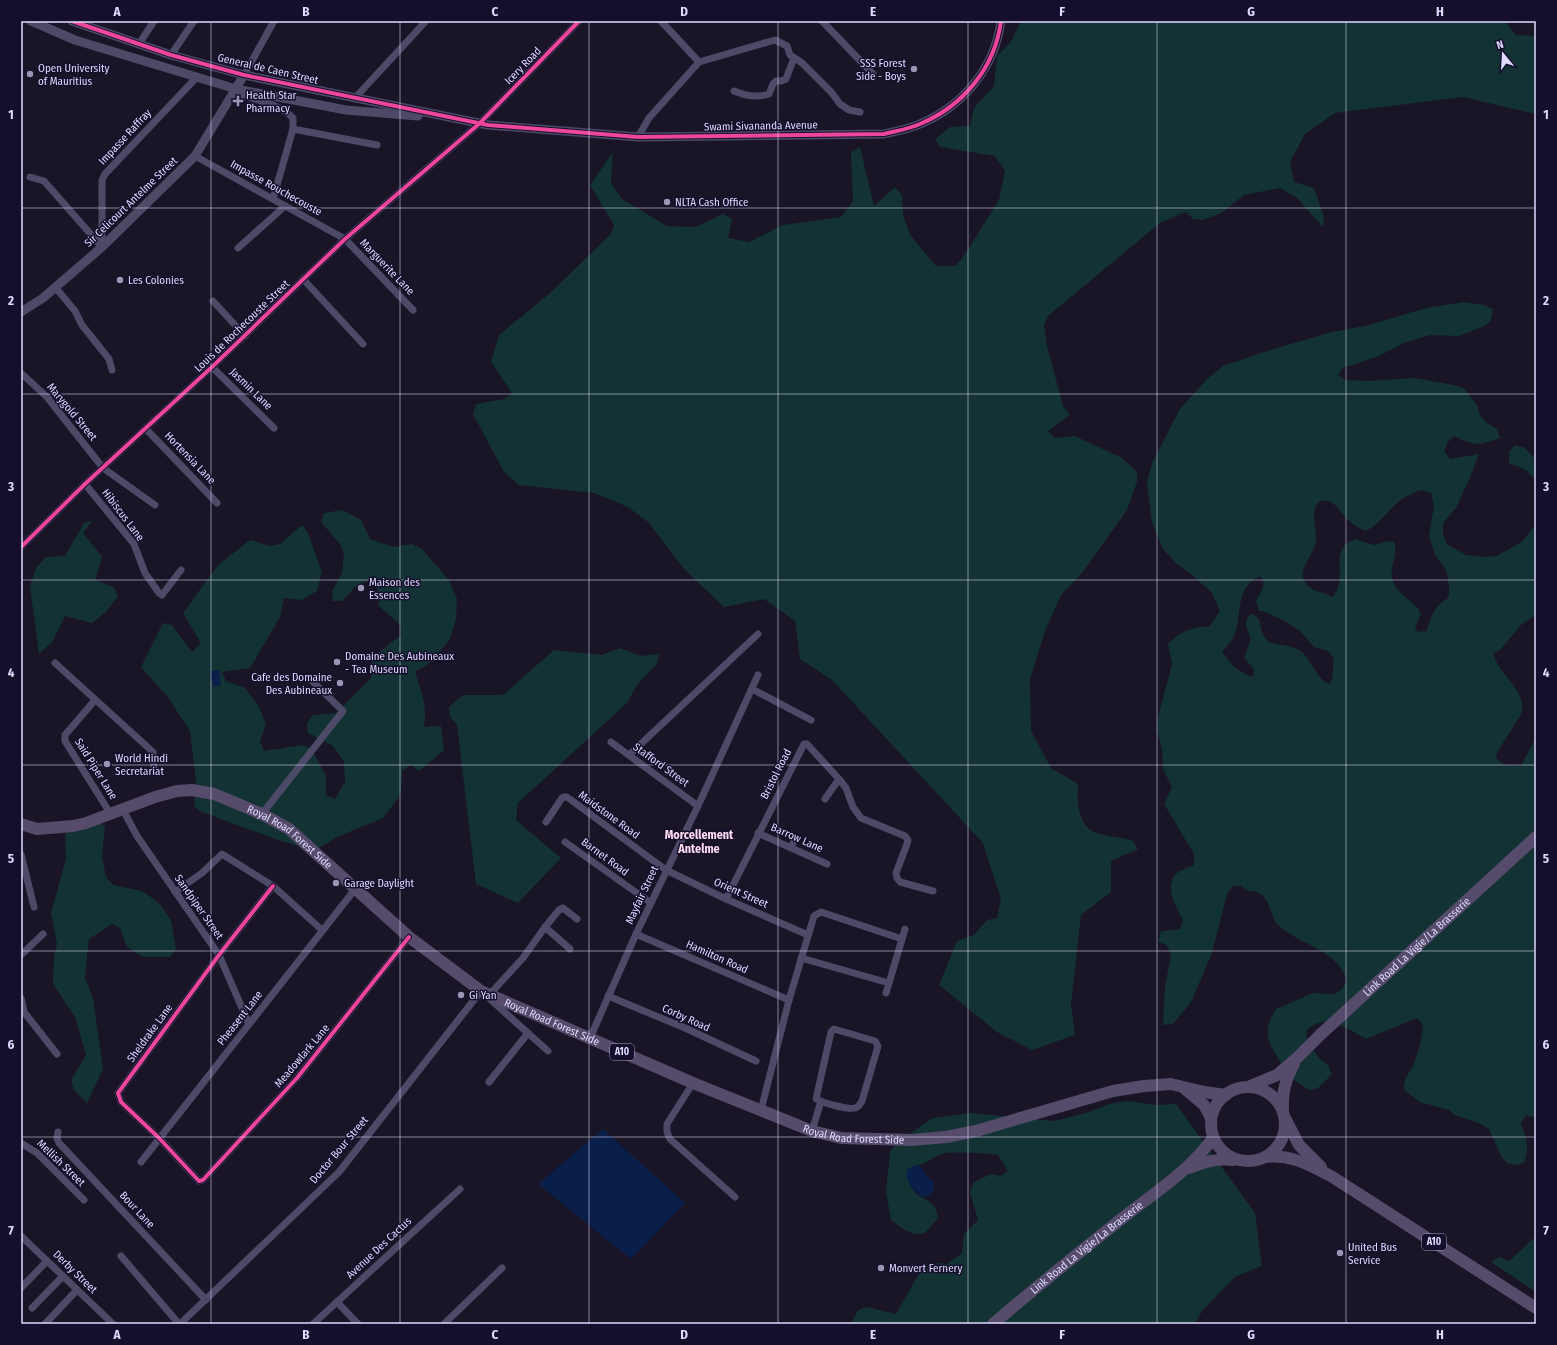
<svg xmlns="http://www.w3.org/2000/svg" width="1557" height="1345" font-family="'Fira Sans Condensed',sans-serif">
  <rect width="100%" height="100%" fill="#191526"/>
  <g fill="#133234" fill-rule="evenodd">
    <path d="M1021 21H1505L1516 35 1536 36V114L1463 97 1335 113 1305 134 1290 162 1294 182 1314 188 1324 217 1323 227 1297 198 1280 188 1244 195 1221 213 1203 220 1193 219 1186 212 1160 223 1048 316 1044 325 1047 346 1063 406 1070 415 1048 431 1055 438 1075 436 1122 458 1137 472V482L1127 510 1082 573 1061 595 1045 631 1030 679 1031 731 1051 768 1078 784C1077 799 1077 821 1092 831 1098 835 1123 838 1132 840L1138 849 1111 861V892L1081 915 1071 1004 1075 1035 1032 1050 997 1032 939 985 957 941 974 935 987 920 997 918 1001 899 983 843 832 680 800 659 795 621 764 599 724 607 684 569 648 522 628 507 594 493 519 485 504 472 473 414 476 404 504 399 512 393 491 362 499 335 549 294 611 234 614 225 590 185 613 152 611 183 622 199 667 226 696 227 723 214 732 219 728 238 749 242 783 225 841 217 853 201 851 152 860 147 874 206 895 187 902 195 903 215 910 235 936 266H955L962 259 999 200 1005 171 995 156 940 147 935 139 950 127 970 126 974 108 994 86 997 56 1010 43Z"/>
    <path d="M1464 302 1484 305 1493 309 1491 320 1485 326 1459 336 1430 335 1404 343 1379 356 1343 368 1338 375 1346 380 1366 381 1415 378 1454 385 1464 388 1477 405 1480 415 1487 423 1497 429 1500 438C1477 446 1477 446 1454 436L1448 442 1444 451 1450 459 1479 454 1469 480 1456 508 1443 523V534L1447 544 1466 555 1487 557 1496 556 1522 542 1534 526 1536 528V615L1522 624 1501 649 1493 654C1495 658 1496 662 1499 666 1507 679 1530 699 1520 716L1496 754 1497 759 1505 765 1521 766 1536 737V1118L1526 1115 1521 1123C1526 1139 1530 1146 1524 1163L1515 1165 1507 1163 1501 1156 1489 1129 1481 1124 1455 1115 1449 1110 1420 1102 1404 1090C1404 1076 1409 1075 1414 1063 1419 1051 1422 1037 1423 1025L1417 1018 1366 1039C1347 1029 1326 1012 1307 1030V1041L1319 1058 1328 1065 1332 1074 1318 1088 1309 1090 1288 1076 1271 1046 1268 1037V1027L1271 1018 1276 1009 1313 993 1334 994 1342 989 1347 980C1336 949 1302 946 1279 926 1269 917 1271 898 1259 893 1256 891 1252 892 1249 891 1240 887 1244 885 1233 886L1227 894 1212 953 1191 1002 1173 1024 1163 1025 1165 986 1171 956 1167 946 1158 941 1161 931 1180 929 1183 920C1176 907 1163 886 1177 873 1181 870 1189 867 1194 865V854L1164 804 1172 787 1163 769 1162 749 1157 730V721L1172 664 1168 644C1178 633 1194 625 1209 627L1220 611 1212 593 1191 574 1176 563 1163 549 1152 523 1147 483 1152 463 1180 409 1207 379 1223 366 1261 353 1328 333 1369 325 1426 308ZM1421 490 1431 493 1434 506 1429 536 1435 555 1446 570 1449 585V595L1447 599C1436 603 1429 620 1427 631L1418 632 1415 628 1421 614C1416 601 1398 596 1393 581 1388 568 1399 554 1394 542L1389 541 1374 545 1355 539C1352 541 1348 542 1346 544 1332 557 1348 581 1332 597 1323 591 1309 592 1304 580 1298 568 1315 553 1316 541 1318 530 1305 498 1328 501 1335 502 1341 513 1346 518 1351 523 1359 529 1366 531 1379 524 1386 513 1397 503 1404 497 1412 493 1421 490ZM1260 576C1268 584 1260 593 1256 601L1259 611H1263L1285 621 1301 632 1314 647 1328 651 1334 659 1332 680 1329 684C1316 680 1311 655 1297 649 1289 645 1278 645 1269 642 1267 640 1264 637 1263 634 1259 625 1262 617 1251 614 1242 621 1247 630 1251 639L1244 658 1254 669V674L1251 677 1235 668 1222 652C1228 645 1234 639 1236 630 1242 608 1236 587 1260 576Z"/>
    <polygon points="1515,445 1525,448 1536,460 1536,481 1526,470 1509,463 1509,452"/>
    <path d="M343 510 361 520 370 539 393 547 412 544 422 549 449 580 457 599 456 619 450 639 431 662 415 672C422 693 427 704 424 727L441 726 444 750 419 771 411 765 402 771 401 794 383 818 337 837 321 847H302L275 839 202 812 194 806 196 780 190 731 167 696 141 667 163 623 172 625 192 652 201 643 183 613 218 565 250 540 270 546 280 544 302 525 308 533 322 572 317 591 302 600 284 598 280 617 250 668 222 672 226 681 245 688 258 705 266 724 260 742 264 751 302 745 311 748 326 776V795L335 799 345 782 344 762 333 746 308 733 307 723 313 715 336 713 371 678 372 658 401 635 400 625 379 606 377 588 372 579 355 587 342 601H333L332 591 342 573 344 553 340 544 321 522 324 513Z"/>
    <polygon points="93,520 83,533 102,557 95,580 114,587 118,596 107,611 92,623 65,616 53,641 39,654 30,586 36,568 46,557 65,556 84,523"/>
    <polygon points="620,648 640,656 659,654 657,664 637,685 627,703 518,803 516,820 561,858 518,903 476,884 457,725 450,717 449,707 463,695 503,695 554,650 602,655"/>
    <polygon points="98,820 105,827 102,857 106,877 113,885 142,891 159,903 171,920 176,949 170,957 143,957 127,947 120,928 112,924 89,939 85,978 93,998 103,1069 87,1103 74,1090 71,1080 86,1055 75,1017 53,984 54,955 57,944 51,913 66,859 65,834"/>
    <path d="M1128 1101 1157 1105 1176 1104 1255 1213 1262 1266 1235 1277 1202 1311 1195 1324H851L858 1310 867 1307 896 1314 920 1272 937 1263 947 1264 962 1253 964 1234 978 1220 970 1192 974 1182 991 1174 1001 1176 1008 1171 998 1155C989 1153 949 1151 941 1154 932 1157 925 1166 915 1165L907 1175C908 1180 910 1186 913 1190 924 1203 934 1196 938 1218L925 1233C909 1236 904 1229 891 1220L886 1192 890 1152 895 1144 932 1118 971 1113 1055 1121 1089 1112 1109 1104Z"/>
    <polygon points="1536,1236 1536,1292 1491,1262 1499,1257 1509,1261"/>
  </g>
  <g fill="#091e49">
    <polygon points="219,670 221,685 213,687 210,671"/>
    <polygon points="603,1129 685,1203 631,1259 538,1184"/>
    <path d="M915 1165 920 1166 927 1176 933 1181 934 1188 931 1195 923 1197C913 1191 906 1183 907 1170Z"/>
  </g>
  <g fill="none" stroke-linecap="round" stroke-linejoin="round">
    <g stroke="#4c4a67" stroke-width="7">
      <polyline points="661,21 699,62"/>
      <polyline points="822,21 873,74"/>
      <polyline points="139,44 154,21"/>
      <polyline points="171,55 194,21"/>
      <polyline points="244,75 274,21"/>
      <path d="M734 91C747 96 756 98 769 94L773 84 776 81H781L786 79 794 58"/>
      <path d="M233 93C253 99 279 103 293 118V129L273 199"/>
      <polyline points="355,98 426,21"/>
      <polyline points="293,129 377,145"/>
      <polyline points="638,137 649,118 699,62 775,40 787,46 790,55 802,63 832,93 840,104 849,110 860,112"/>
      <polyline points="195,156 345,239 413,310"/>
      <polyline points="30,177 44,181 102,247"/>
      <polyline points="102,247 102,180 105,174 196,78"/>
      <polyline points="238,248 285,206"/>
      <polyline points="303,279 363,344"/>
      <polyline points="56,288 75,311 82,325 109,359 112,370"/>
      <polyline points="213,301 245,336"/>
      <polyline points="212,367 274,428"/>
      <polyline points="21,373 47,397 103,468 155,505"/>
      <polyline points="146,429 217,503"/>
      <polyline points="85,484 134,544 145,573 159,593 162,595 181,570"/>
      <polyline points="21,547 85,484 212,367 345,239 480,123 579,21"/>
      <polyline points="55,663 153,752 154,770"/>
      <polyline points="752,689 811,720"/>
      <polyline points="95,700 65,735 65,741 110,813"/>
      <polyline points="611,742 698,806"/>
      <polyline points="629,755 758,634"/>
      <polyline points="825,799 839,779"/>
      <polyline points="122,808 137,836 219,955 249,1024"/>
      <polyline points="262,814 343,711 310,679"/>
      <polyline points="546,822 562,798 564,797 567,797 666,870 726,899 808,935"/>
      <polyline points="758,833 827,864"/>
      <polyline points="565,842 651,903"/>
      <polyline points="791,847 795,839"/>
      <polyline points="21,854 34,907"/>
      <polyline points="273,886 219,955 118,1093 121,1102 159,1138 199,1181 203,1180 297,1078 409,937"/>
      <polyline points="175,892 202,873 222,854 273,886 322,930"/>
      <polyline points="726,899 804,744 807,744 839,779 846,788 853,807 861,818 905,836 908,840 907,844 896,873 897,878 900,882 933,891"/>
      <polyline points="545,927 570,949"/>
      <polyline points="636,934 789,1000"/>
      <polyline points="21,955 43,934"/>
      <polyline points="801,958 889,983"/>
      <polyline points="886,993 905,929"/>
      <polyline points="490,994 523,958 545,927 559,910 563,908 577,919"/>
      <polyline points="608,996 685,1028 756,1061"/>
      <polyline points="21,998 24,1012 57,1054"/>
      <path d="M834 1029 875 1041 878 1046 862 1101C860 1104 859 1107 855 1108 848 1110 823 1103 816 1099L831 1032Z"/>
      <polyline points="590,1038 636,934 698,806 758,675"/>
      <polyline points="489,1082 528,1033"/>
      <polyline points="693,1083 667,1124 667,1132 670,1139 735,1197"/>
      <polyline points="761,1110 789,1000 814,916 821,912 902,939"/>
      <polyline points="812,1131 821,1101"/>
      <polyline points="58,1132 57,1138 59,1143 206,1300"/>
      <polyline points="21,1143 37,1153 84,1200"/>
      <polyline points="141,1162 356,888"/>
      <polyline points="21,1236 113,1324"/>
      <polyline points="121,1256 179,1324"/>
      <polyline points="21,1288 47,1261"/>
      <polyline points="337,1302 358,1324"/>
      <polyline points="32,1308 63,1276"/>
      <polyline points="45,1324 77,1290"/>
      <polyline points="180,1324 339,1172 481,991 548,1051"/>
      <polyline points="313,1324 460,1189"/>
      <polyline points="444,1324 502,1268"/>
    </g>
    <g stroke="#4c4a67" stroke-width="9">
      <polyline points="31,21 75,40 236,89 346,110 418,116"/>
      <path d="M72 21 171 55 244 75 488 125 638 137 884 134C896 131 909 129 920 124 963 106 995 68 1001 21"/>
      <polyline points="21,312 43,298 102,247 195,156 244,75"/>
    </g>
    <g stroke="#564b6b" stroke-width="12">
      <path id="s1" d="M21 824 37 829 73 826 86 823 155 797 177 791 192 790 214 794 262 814 289 829 409 937 481 991 693 1083 812 1131 841 1138 912 1140 946 1137 976 1131 1113 1091 1144 1086 1171 1084 1204 1092 1226 1095"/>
      <circle cx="1248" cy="1124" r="37"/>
      <path id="s2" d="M1248 1087 1277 1075 1298 1057 1320 1035 1536 837"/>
      <polyline points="1185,1089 1204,1105 1211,1118"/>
      <path d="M1283 1109C1282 1091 1286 1079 1294 1064"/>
      <polyline points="1286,1120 1299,1145 1321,1167"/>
      <path d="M1266 1157C1291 1154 1309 1165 1331 1176L1536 1308"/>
      <path d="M1189 1168C1205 1162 1217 1158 1233 1160"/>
      <path id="s3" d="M993 1324C1036 1287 1081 1251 1125 1216 1156 1192 1190 1170 1213 1138"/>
    </g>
    <g stroke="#150f2c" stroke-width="6">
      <g id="cycleway">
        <path d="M72 21 171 55 244 75 488 125 638 137 884 134C896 131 909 129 920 124 963 106 995 68 1001 21"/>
        <polyline points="21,547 85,484 212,367 345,239 480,123 579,21"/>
        <polyline points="273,886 219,955 118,1093 121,1102 159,1138 199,1181 203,1180 297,1078 409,937"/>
      </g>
    </g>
    <use href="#cycleway" stroke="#ed469a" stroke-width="4"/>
  </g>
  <path fill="none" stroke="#dfdaff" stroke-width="1" stroke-opacity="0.55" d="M211 21V1324M400 21V1324M589 21V1324M778 21V1324M968 21V1324M1157 21V1324M1346 21V1324M21 208H1536M21 394H1536M21 580H1536M21 765H1536M21 951H1536M21 1137H1536"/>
  <g fill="#9a95b3" stroke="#150f2c" stroke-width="1.5">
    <circle cx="914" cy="69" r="4"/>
    <circle cx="30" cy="74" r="4"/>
    <path d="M236 95h4v4h4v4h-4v4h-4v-4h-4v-4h4z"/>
    <circle cx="667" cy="202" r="4"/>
    <circle cx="120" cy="280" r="4"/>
    <circle cx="361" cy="588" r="4"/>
    <circle cx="337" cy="662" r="4"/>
    <circle cx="340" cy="683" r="4"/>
    <circle cx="107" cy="764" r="4"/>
    <circle cx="336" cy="883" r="4"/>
    <circle cx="461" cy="995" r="4"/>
    <circle cx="1340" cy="1253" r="4"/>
    <circle cx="881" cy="1268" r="4"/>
  </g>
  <g text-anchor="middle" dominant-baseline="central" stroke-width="3" stroke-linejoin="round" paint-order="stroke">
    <g fill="#150f2c" stroke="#a29dc0" stroke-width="1">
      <rect x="610" y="1044" width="24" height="16" rx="3"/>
      <rect x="1422" y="1234" width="24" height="16" rx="3"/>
    </g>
    <g font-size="10" font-weight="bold" fill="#dfdaff">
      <text x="622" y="1052">A10</text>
      <text x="1434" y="1242">A10</text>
    </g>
    <g font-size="11" fill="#dfdaff" stroke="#150f2c" text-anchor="start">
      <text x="906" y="63" text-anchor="end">SSS Forest<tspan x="906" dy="13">Side - Boys</tspan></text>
      <text x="38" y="68">Open University<tspan x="38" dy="13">of Mauritius</tspan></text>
      <text x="246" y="95">Health Star<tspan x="246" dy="13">Pharmacy</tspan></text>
      <text x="675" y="202">NLTA Cash Office</text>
      <text x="128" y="280">Les Colonies</text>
      <text x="369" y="582">Maison des<tspan x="369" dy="13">Essences</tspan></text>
      <text x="345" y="656">Domaine Des Aubineaux<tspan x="345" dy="13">- Tea Museum</tspan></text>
      <text x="332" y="677" text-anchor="end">Cafe des Domaine<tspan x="332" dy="13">Des Aubineaux</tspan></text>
      <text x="115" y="758">World Hindi<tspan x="115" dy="13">Secretariat</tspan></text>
      <text x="344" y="883">Garage Daylight</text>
      <text x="469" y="995">Gi Yan</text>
      <text x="1348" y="1247">United Bus<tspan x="1348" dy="13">Service</tspan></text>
      <text x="889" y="1268">Monvert Fernery</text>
    </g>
    <g font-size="11" fill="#dfdaff" stroke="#150f2c">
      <text transform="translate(523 66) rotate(-46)">Icery Road</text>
      <text transform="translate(268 69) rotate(13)">General de Caen Street</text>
      <text transform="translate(761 126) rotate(-1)">Swami Sivananda Avenue</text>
      <text transform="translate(125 137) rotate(-47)">Impasse Raffray</text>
      <text transform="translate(276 188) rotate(29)">Impasse Rouchecouste</text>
      <text transform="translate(131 202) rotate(-44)">Sir Celicourt Antelme Street</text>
      <text transform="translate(387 267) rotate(46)">Marguerite Lane</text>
      <text transform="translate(242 326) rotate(-44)">Louis de Rochecouste Street</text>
      <text transform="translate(251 389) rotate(44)">Jasmin Lane</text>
      <text transform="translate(72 412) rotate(50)">Marygold Street</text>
      <text transform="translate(190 458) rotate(46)">Hortensia Lane</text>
      <text transform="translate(123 515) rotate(53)">Hibiscus Lane</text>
      <text transform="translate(661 765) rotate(36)">Stafford Street</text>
      <text transform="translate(96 769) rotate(58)">Said Piper Lane</text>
      <text transform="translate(776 774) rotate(-63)">Bristol Road</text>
      <text transform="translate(609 815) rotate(36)">Maidstone Road</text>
      <text stroke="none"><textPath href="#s1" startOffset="288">Royal Road Forest Side</textPath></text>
      <text transform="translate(797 838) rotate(24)">Barrow Lane</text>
      <text transform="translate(605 857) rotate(36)">Barnet Road</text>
      <text transform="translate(741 893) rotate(24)">Orient Street</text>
      <text transform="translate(642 895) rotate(-65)">Mayfair Street</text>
      <text transform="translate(199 907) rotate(55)">Sandpiper Street</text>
      <text stroke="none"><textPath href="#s2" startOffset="221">Link Road La Vigie/La Brasserie</textPath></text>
      <text transform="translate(717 957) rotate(24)">Hamilton Road</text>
      <text transform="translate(240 1018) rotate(-52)">Pheasent Lane</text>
      <text transform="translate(686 1018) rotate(24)">Corby Road</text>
      <text stroke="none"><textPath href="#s1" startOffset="612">Royal Road Forest Side</textPath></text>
      <text transform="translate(150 1033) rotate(-54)">Sheldrake Lane</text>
      <text transform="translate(302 1056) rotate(-50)">Meadowlark Lane</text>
      <text stroke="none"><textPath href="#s1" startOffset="936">Royal Road Forest Side</textPath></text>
      <text transform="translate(339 1150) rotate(-50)">Doctor Bour Street</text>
      <text transform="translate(61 1163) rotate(44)">Mellish Street</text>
      <text transform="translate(137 1210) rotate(47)">Bour Lane</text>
      <text stroke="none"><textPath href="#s3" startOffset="121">Link Road La Vigie/La Brasserie</textPath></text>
      <text transform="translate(379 1248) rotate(-43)">Avenue Des Cactus</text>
      <text transform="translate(75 1272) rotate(44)">Derby Street</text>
    </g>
    <g font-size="12" font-weight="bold" fill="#ffdcf2" stroke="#150f2c">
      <text x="699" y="835">Morcellement<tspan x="699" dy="14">Antelme</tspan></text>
    </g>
  </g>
  <rect width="1557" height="1345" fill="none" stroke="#150f2c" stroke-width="44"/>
  <g transform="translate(1503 54) rotate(342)" stroke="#150f2c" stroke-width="3" paint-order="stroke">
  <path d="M0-3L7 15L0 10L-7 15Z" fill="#dfdaff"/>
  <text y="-6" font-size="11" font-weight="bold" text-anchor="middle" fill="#dfdaff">N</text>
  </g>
  <rect x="22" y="22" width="1513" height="1301" fill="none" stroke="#dfdaff" stroke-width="1.5"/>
  <g font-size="13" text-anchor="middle" font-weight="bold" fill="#dfdaff">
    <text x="117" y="16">A</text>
    <text x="306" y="16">B</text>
    <text x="495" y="16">C</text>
    <text x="684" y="16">D</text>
    <text x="873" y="16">E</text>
    <text x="1062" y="16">F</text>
    <text x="1251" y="16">G</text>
    <text x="1440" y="16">H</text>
    <text x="11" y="119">1</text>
    <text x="1546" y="119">1</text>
    <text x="11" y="305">2</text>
    <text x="1546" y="305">2</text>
    <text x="11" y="491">3</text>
    <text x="1546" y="491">3</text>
    <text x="11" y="677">4</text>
    <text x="1546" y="677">4</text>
    <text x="11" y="863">5</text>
    <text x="1546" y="863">5</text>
    <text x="11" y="1049">6</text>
    <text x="1546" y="1049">6</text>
    <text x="11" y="1235">7</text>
    <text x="1546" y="1235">7</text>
    <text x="117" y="1339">A</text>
    <text x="306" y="1339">B</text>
    <text x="495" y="1339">C</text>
    <text x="684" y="1339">D</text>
    <text x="873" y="1339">E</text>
    <text x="1062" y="1339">F</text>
    <text x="1251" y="1339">G</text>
    <text x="1440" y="1339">H</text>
  </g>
</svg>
